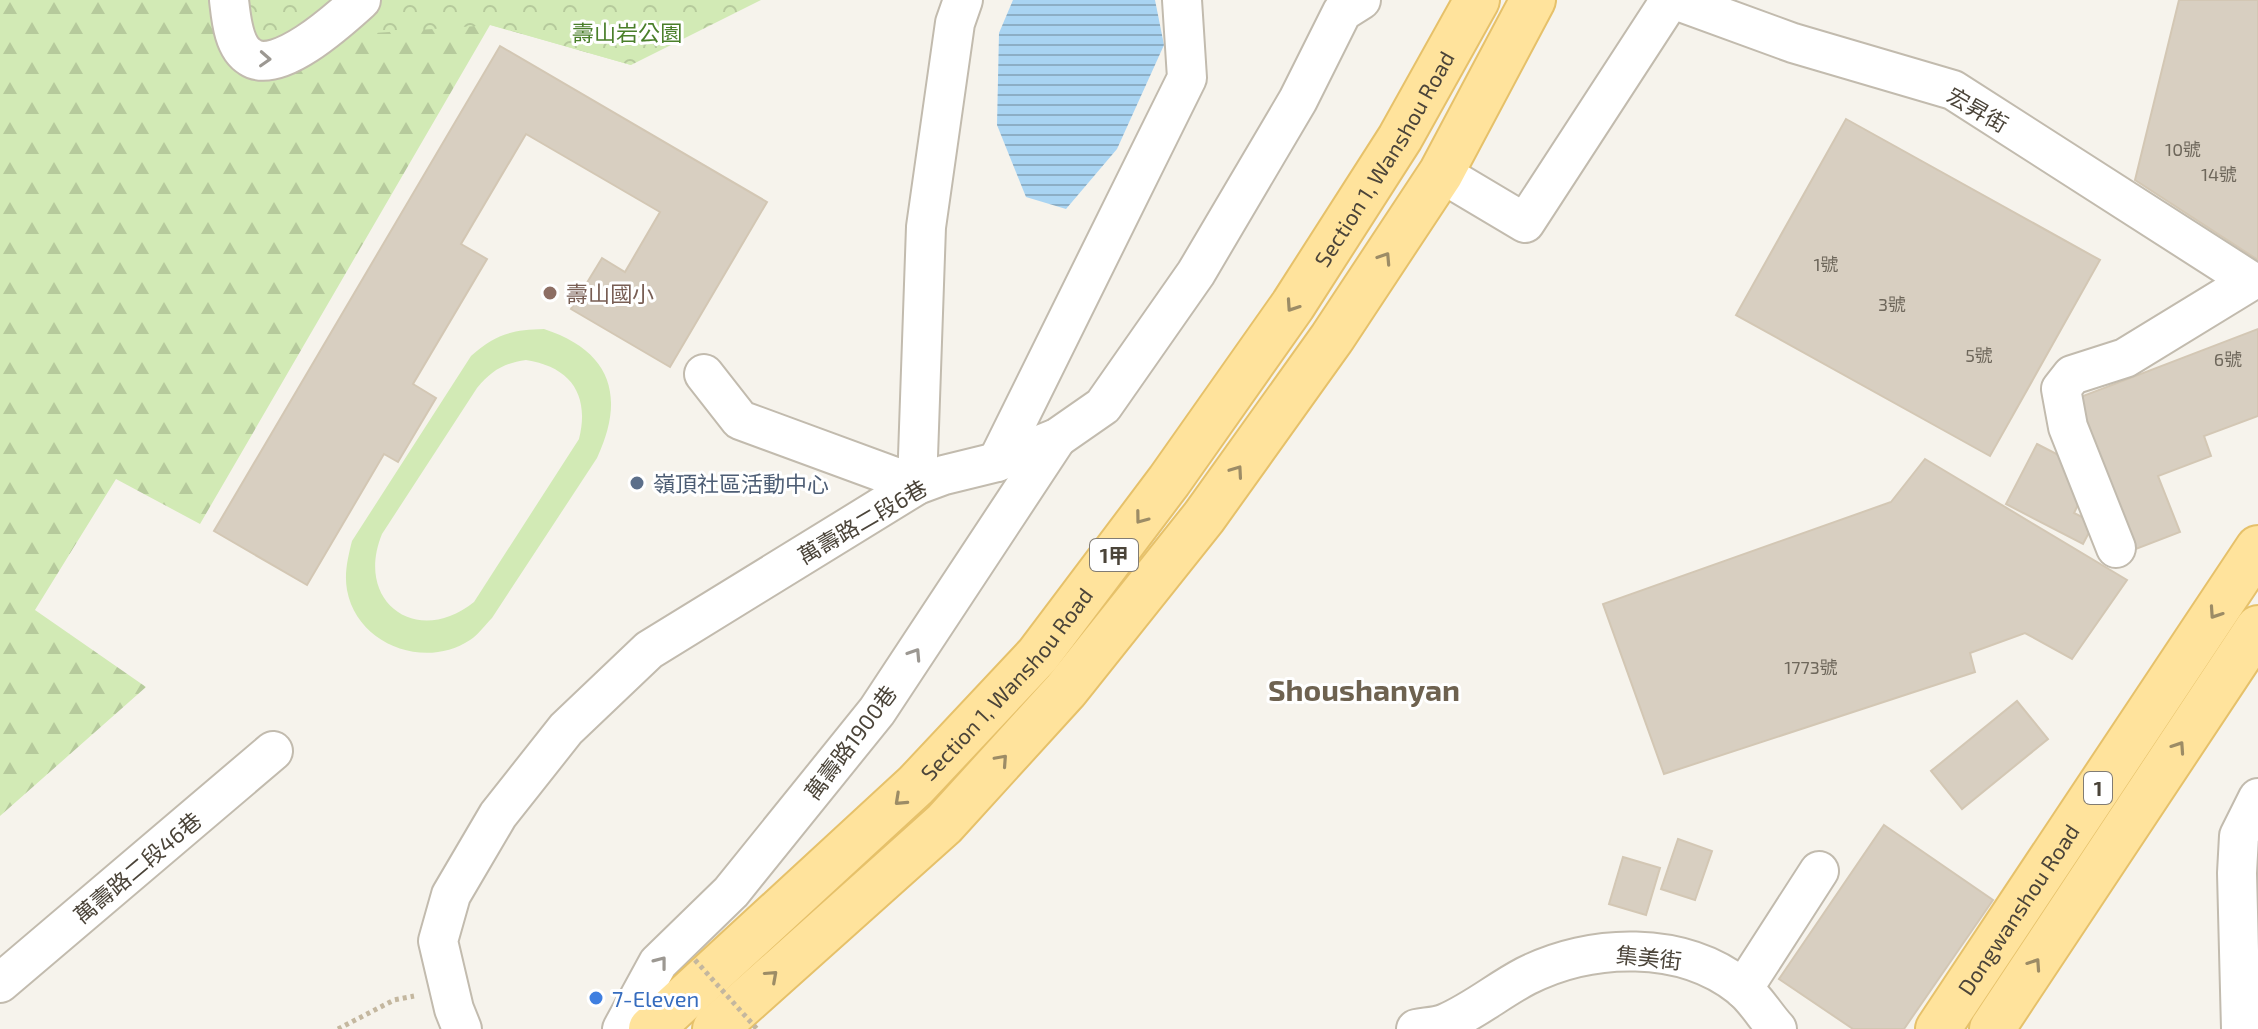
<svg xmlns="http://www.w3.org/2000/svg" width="2258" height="1029" font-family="'Exo 2','Noto Sans TC',sans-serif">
  <defs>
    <pattern id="forest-firs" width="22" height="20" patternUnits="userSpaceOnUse" patternTransform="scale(2)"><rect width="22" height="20" fill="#d2eab5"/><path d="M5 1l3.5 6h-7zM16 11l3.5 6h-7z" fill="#b6ca9c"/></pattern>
    <pattern id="park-crowns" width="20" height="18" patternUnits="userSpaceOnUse" patternTransform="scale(2)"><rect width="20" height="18" fill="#d2eab5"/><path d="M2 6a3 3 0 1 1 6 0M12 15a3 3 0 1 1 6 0" fill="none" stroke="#b6ca9c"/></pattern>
    <pattern id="water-rules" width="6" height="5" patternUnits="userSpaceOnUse" patternTransform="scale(2)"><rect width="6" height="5" fill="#a9d4f2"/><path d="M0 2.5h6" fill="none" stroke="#8caec5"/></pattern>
  </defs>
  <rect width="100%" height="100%" fill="#f6f3ec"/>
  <polygon fill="url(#forest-firs)" points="0,0 668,0 631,65 490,25 200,524 116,479 35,610 146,687 0,816"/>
  <polygon fill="url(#park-crowns)" points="229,0 761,0 631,65 491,25 316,37 263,61"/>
  <path fill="#d2eab5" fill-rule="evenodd" d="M544 329C611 351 626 396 597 458L492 618C485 625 478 635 470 640 425 670 357 645 347 590 344 573 348 557 352 541L471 356C496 334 511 330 544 329ZM526 360C571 367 590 395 579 439L474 602C417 648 354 602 382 534L477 388C491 371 504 363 526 360Z"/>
  <polygon fill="url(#water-rules)" points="1013,0 1155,0 1164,45 1117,149 1066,209 1026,197 997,125 999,33"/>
  <g fill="#d8cfc1" stroke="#d3c7b4" stroke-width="2">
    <polygon points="2179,0 2258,0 2258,260 2135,180"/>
    <polygon points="500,46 767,202 670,367 571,309 602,258 625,272 660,212 526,134 461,244 487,259 413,384 436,398 398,462 384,454 307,585 214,531"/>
    <polygon points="1846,119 2100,260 1990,456 1736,315"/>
    <polygon points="2258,329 2258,416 2204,436 2211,456 2158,476 2180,532 2128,552 2070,401"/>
    <polygon points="2037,444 2078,465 2088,485 2074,513 2094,523 2083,544 2006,504"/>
    <polygon points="1925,459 2127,580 2072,659 2025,633 1970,653 1975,672 1664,774 1603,604 1891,502"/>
    <polygon points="2017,701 2048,739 1962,809 1931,771"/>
    <polygon points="1884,825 1993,900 1904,1029 1853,1029 1779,979"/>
    <polygon points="1678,839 1712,851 1695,900 1661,889"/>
    <polygon points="1623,857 1660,868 1646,915 1609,904"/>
  </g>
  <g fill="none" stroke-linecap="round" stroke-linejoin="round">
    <g stroke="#c2bbae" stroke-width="42">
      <g id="minor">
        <path d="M229 0C231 17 233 47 250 57 278 76 340 19 361 0"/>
        <polyline points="1675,0 1793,43 1953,90 2251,281 2125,358 2072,375 2061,389 2068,427 2116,548"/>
        <polyline points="1441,173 1525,223 1670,0"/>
        <polyline points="704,374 740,420 917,485 926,227 955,23 963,0"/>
        <polyline points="997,462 1187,78 1182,0"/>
        <polyline points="0,983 273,751"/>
        <polyline points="1743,989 1819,871"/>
        <polyline points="462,1029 454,1009 438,941 451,895 498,815 566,729 649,650 917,485 944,475 997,462 1057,438 1103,406 1196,273 1298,100 1342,12 1361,0"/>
        <polyline points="622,1029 658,963 731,892 877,711 1057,438"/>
        <path d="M1416 1029C1426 1027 1437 1027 1446 1023 1474 1011 1499 990 1526 976 1591 943 1682 940 1741 987 1755 998 1765 1016 1777 1029"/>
        <polyline points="2241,1029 2237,873 2239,836 2258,798"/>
      </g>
    </g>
    <g stroke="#e6c16a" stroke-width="48">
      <g id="major">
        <path id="s1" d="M651 1029 916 785 1038 655 1169 481 1293 305 1400 138 1477 0"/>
        <polyline points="715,1029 944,824 1066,690 1204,517 1332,338 1441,173 1533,0"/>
        <path id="s2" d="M1938 1029 2258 548"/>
        <polyline points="1992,1029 2258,628"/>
      </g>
    </g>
    <polyline stroke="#c4b79f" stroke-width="5" stroke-dasharray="4 4" stroke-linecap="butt" points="338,1029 394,1000 414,996"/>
    <use href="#minor" stroke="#fff" stroke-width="38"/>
    <use href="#major" stroke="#ffe39c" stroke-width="44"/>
    <polyline stroke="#c4b79f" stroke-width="5" stroke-dasharray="4 4" stroke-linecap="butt" points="695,960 757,1029"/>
  </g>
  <defs><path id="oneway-chevron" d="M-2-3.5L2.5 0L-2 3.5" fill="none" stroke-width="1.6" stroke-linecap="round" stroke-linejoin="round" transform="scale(2)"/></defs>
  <g stroke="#9c9892">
    <use href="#oneway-chevron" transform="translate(265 59) rotate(3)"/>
    <use href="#oneway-chevron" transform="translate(915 654) rotate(-57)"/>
    <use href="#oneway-chevron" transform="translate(661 962) rotate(-52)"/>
  </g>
  <g stroke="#9c8c66">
    <use href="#oneway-chevron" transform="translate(1385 258) rotate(-57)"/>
    <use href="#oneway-chevron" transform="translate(1292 306) rotate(124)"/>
    <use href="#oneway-chevron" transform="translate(1237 471) rotate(-55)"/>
    <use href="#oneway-chevron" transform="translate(1141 518) rotate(127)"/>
    <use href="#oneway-chevron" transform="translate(2215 613) rotate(124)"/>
    <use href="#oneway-chevron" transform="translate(2179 747) rotate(-56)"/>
    <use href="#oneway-chevron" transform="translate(1002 760) rotate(-48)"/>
    <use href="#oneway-chevron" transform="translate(900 800) rotate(137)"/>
    <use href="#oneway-chevron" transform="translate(2035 964) rotate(-56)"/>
    <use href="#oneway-chevron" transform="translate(772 976) rotate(-42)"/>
  </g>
  <circle fill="#8d6e63" stroke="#fff" stroke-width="3" cx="550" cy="293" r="8"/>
  <circle fill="#5c6f8a" stroke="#fff" stroke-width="3" cx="637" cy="483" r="8"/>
  <circle fill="#3f7fe0" stroke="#fff" stroke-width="3" cx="596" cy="998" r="8"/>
  <g text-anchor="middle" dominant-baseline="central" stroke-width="6" stroke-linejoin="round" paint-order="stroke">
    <g font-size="18" fill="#6e675b">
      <text x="2183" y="149">10號</text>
      <text x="2219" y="174">14號</text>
      <text x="1826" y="264">1號</text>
      <text x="1892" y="304">3號</text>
      <text x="1979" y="355">5號</text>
      <text x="2228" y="359">6號</text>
      <text x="1811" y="667">1773號</text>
    </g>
    <g fill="#fff" stroke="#817c74" stroke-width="2">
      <rect x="1090" y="539" width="48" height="32" rx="6"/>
      <rect x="2084" y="772" width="28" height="32" rx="6"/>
    </g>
    <g font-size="20" font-weight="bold" fill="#4b4439">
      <text x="1114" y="555">1甲</text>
      <text x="2098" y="788">1</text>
    </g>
    <g font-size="22" fill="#4a7f2a" stroke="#fff">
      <text x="627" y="32">壽山岩公園</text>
    </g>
    <g font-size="22" fill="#4b4439" stroke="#fff">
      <text transform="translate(1978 109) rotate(30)">宏昇街</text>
      <text stroke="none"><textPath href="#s1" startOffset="1144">Section 1, Wanshou Road</textPath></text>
      <text transform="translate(862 521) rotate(-30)">萬壽路二段6巷</text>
      <text stroke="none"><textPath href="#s1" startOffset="496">Section 1, Wanshou Road</textPath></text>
      <text transform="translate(850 742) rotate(-53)">萬壽路1900巷</text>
      <text transform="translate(137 867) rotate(-40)">萬壽路二段46巷</text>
      <text stroke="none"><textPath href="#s2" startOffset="144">Dongwanshou Road</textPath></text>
      <text transform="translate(1649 957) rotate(6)">集美街</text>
    </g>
    <g font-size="22" fill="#785e54" stroke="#fff" text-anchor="start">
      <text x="566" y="293">壽山國小</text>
    </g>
    <g font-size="22" fill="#4e5e75" stroke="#fff" text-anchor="start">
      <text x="653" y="483">嶺頂社區活動中心</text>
    </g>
    <g font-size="22" fill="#366cbe" stroke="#fff" text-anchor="start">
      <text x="612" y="998">7-Eleven</text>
    </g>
    <g font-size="30" font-weight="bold" fill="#6e6250" stroke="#fff">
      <text x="1364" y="689">Shoushanyan</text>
    </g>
  </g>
</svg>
